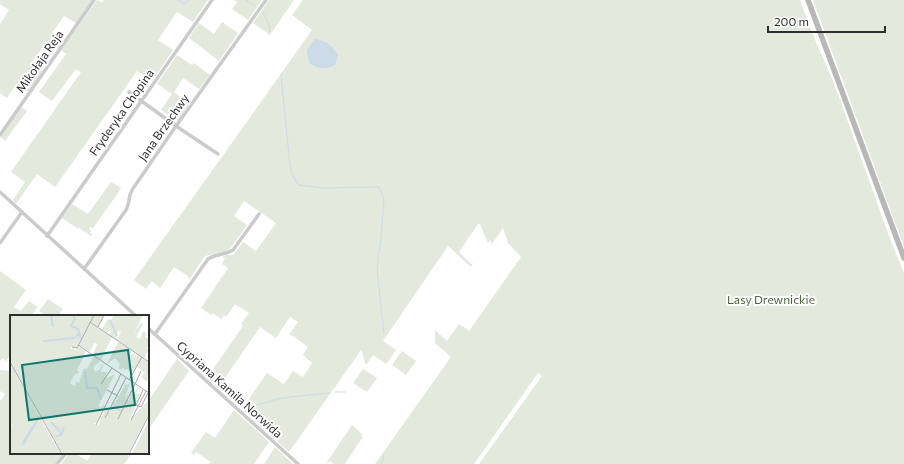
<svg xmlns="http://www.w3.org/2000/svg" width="904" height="464" font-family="Commissioner,sans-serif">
  <rect width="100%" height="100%" fill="#fff"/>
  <g fill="#e3e9dd">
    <polygon points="0,0 92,0 76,23 64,16 52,33 63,41 58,49 47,41 32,62 43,70 28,92 16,84 7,98 0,93 0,24 9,10 0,4"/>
    <polygon points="97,0 102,3 104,0 208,0 193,22 177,12 158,40 173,50 152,81 137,71 55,187 37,174 16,204 13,200 25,182 11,172 81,72 76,69 52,101 39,92 66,54 61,50"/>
    <polygon points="234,0 262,0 248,20 232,9 237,2"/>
    <polygon points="269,0 294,0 270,35 253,23"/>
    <polygon points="303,0 800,0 810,28 835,86 892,244 904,273 904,464 479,464 542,376 538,373 474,464 375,464 451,357 435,343 435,330 447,341 459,324 469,331 521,257 508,243 503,228 492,244 490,240 488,243 487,241 480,224 478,224 459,252 471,264 473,263 471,267 448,246 383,341 396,350 386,364 373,355 366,365 361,350 289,452 242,409 267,373 284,384 293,371 303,377 312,363 303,355 308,347 293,336 289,335 298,322 290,317 276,338 260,327 218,388 207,378 243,326 241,324 249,313 235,304 226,317 224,315 221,319 213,313 211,315 201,308 228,268 222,264 225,258 222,257 225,255 233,255 243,242 256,251 276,223 244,201 234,216 247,225 230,249 224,252 205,256 189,280 188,276 174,267 160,288 152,281 146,289 134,280 219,161 312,30 292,15"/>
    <polygon points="813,0 904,0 904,247"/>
    <polygon points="222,22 238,33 219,61 189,38 199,23 214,34"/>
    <polygon points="177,55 192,65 194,63 210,75 199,89 183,78 174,92 189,103 178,120 176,120 161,110 172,94 157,84"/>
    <polygon points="21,107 27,111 5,141 0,137"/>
    <polygon points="111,182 121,188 118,193 93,228 90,227 89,229 91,231 90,233 92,235 91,236 79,228 78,229 62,218 72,204 88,214"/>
    <polygon points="0,271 26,290 14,307 21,311 29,301 38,307 31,316 11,316 11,354 7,359 7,362 3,358 0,361"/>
    <polygon points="48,299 63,309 58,316 47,316 39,311"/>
    <polygon points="402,351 416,361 406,375 392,365"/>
    <polygon points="177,359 189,371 148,430 148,399 149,400"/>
    <polygon points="363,369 377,378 367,392 353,383"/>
    <polygon points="0,370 2,370 11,371 11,453 64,453 56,464 0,464 0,401 5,394 1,391 0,393"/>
    <polygon points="234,410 269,442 254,464 209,464 211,462 196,452 194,455 191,453 206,432 215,438"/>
    <polygon points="352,425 362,434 362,438 345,464 334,464 330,461 328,463 327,462"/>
    <polygon points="275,447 292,463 293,464 264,464"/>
    <polygon points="69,453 75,453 87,461 92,453 132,453 124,464 61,464"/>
  </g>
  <path fill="#cbdbe7" d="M315 39C326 41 333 45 338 56L335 65C324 70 319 69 309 63L307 50Z"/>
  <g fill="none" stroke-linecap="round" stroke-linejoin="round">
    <g stroke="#cbdbe7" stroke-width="1">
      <polyline points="178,0 185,4 188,0"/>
      <polyline points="246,0 255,6"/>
      <polyline points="263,13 269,25 270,32"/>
      <path d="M281 75 290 165C291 173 294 179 299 185L323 188 379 187 384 199 381 239 378 259 377 270 384 334"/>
      <polyline points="335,392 345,392"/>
      <path d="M247 406C258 406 266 402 277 399 294 396 312 395 330 393"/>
      <polyline points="382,464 384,454"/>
    </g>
    <g stroke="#cbcbcb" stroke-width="3.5">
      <polyline points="129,92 176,126 218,154"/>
      <polyline points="0,135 94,0"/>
      <polyline points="0,192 136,316"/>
      <polyline points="47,236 212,0"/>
      <polyline points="0,243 22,212"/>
      <path d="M84 269 126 210C130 203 128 197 132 190L176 126 266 0"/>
      <polyline points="148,328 298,464"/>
      <path d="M155 334 208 259C215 254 225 255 233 250L259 214"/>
      <polyline points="57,464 66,453"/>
    </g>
    <polyline stroke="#b8b8b8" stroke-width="5.5" points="808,0 904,258"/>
  </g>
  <g text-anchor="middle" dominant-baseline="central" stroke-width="4" stroke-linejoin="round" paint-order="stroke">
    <g font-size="12" fill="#2e2e2e" stroke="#fff">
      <text transform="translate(39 61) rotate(-55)">Mikołaja Reja</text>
      <text transform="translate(121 112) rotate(-55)">Fryderyka Chopina</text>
      <text transform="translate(163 127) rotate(-55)">Jana Brzechwy</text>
      <text transform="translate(230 389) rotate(42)">Cypriana Kamila Norwida</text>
    </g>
    <g font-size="12" fill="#4f6440" stroke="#fff">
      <text x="771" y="299">Lasy Drewnickie</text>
    </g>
  </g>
  <g transform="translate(10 315)">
    <rect width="139" height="139" fill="#fff"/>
    <path d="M0 0H94L88 12 81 7 66 34 62 31 60 34 63 33 66 36 68 31 76 36 67 55 69 58 65 59 60 68 65 71 66 66 69 68 74 53 77 54 84 41 90 46 83 52 85 57 89 55 93 48 91 57H97L95 64 105 59 88 91 91 93 89 97 93 90 95 91 87 108H84L88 111 96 91 100 99 99 97 116 69 118 70 121 66 115 82 119 79 117 84 119 86 121 79H124L128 71 130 73 125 79H131L126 85 131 86 124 88 132 90H126L119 106 138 86 139 92 135 94 139 93V98L118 139H54L51 136 0 46ZM104 0H133L123 20 131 7 133 9 126 22 130 24 133 16 136 18 135 22 139 24V31L136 33 139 34 134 43 107 25 111 17 108 15 106 24 102 22 91 45 86 42 88 39 86 42 83 40 87 29 84 28 80 37 69 30 80 7 99 20 101 15 97 18 92 14 98 4 101 5ZM108 27 122 36 120 40 125 38 123 43 126 39 139 48 137 67 131 62 135 58 128 52 131 47 121 58 118 54 115 55 113 52 111 55 108 53 110 49 105 43 97 49ZM0 47 44 128 52 139H17L4 116 17 139H0V109L4 114 0 107ZM139 105V136L137 139H122Z" fill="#e3e9dd"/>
    <path fill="none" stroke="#cbdbe7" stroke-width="2" d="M41 0 43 12M63 0 65 4 61 11 68 14 71 24M100 5 107 21M33 26 64 23 69 19M75 57 77 73H87L91 85M100 94 104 92 111 96M41 107 52 119M45 122 52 119 54 112M13 128 22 112M13 130 28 104"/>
    <path fill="none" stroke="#ababab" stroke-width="1" d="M80 7 139 47M88 12 94 0M68 30 139 78M62 32 67 33 84 0M0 47 52 139M119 65 132 42M91 69 102 53M125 69 131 56M97 75 108 81M133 75 126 90 131 92 138 78M95 103 116 63M108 104 125 69M121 105 136 76M86 110 111 59M119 139 139 100"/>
    <path fill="#0f766e" fill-opacity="0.15" stroke="#0f766e" stroke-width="2" d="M118 35 125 90 19 105 12 50Z"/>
    <rect width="139" height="139" fill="none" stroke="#2e2e2e" stroke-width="2"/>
  </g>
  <path d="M768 26v6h117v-6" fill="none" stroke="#2e2e2e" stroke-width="2"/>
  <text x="774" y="26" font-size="12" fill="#2e2e2e" stroke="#ffffff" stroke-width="3" paint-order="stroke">200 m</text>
</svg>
